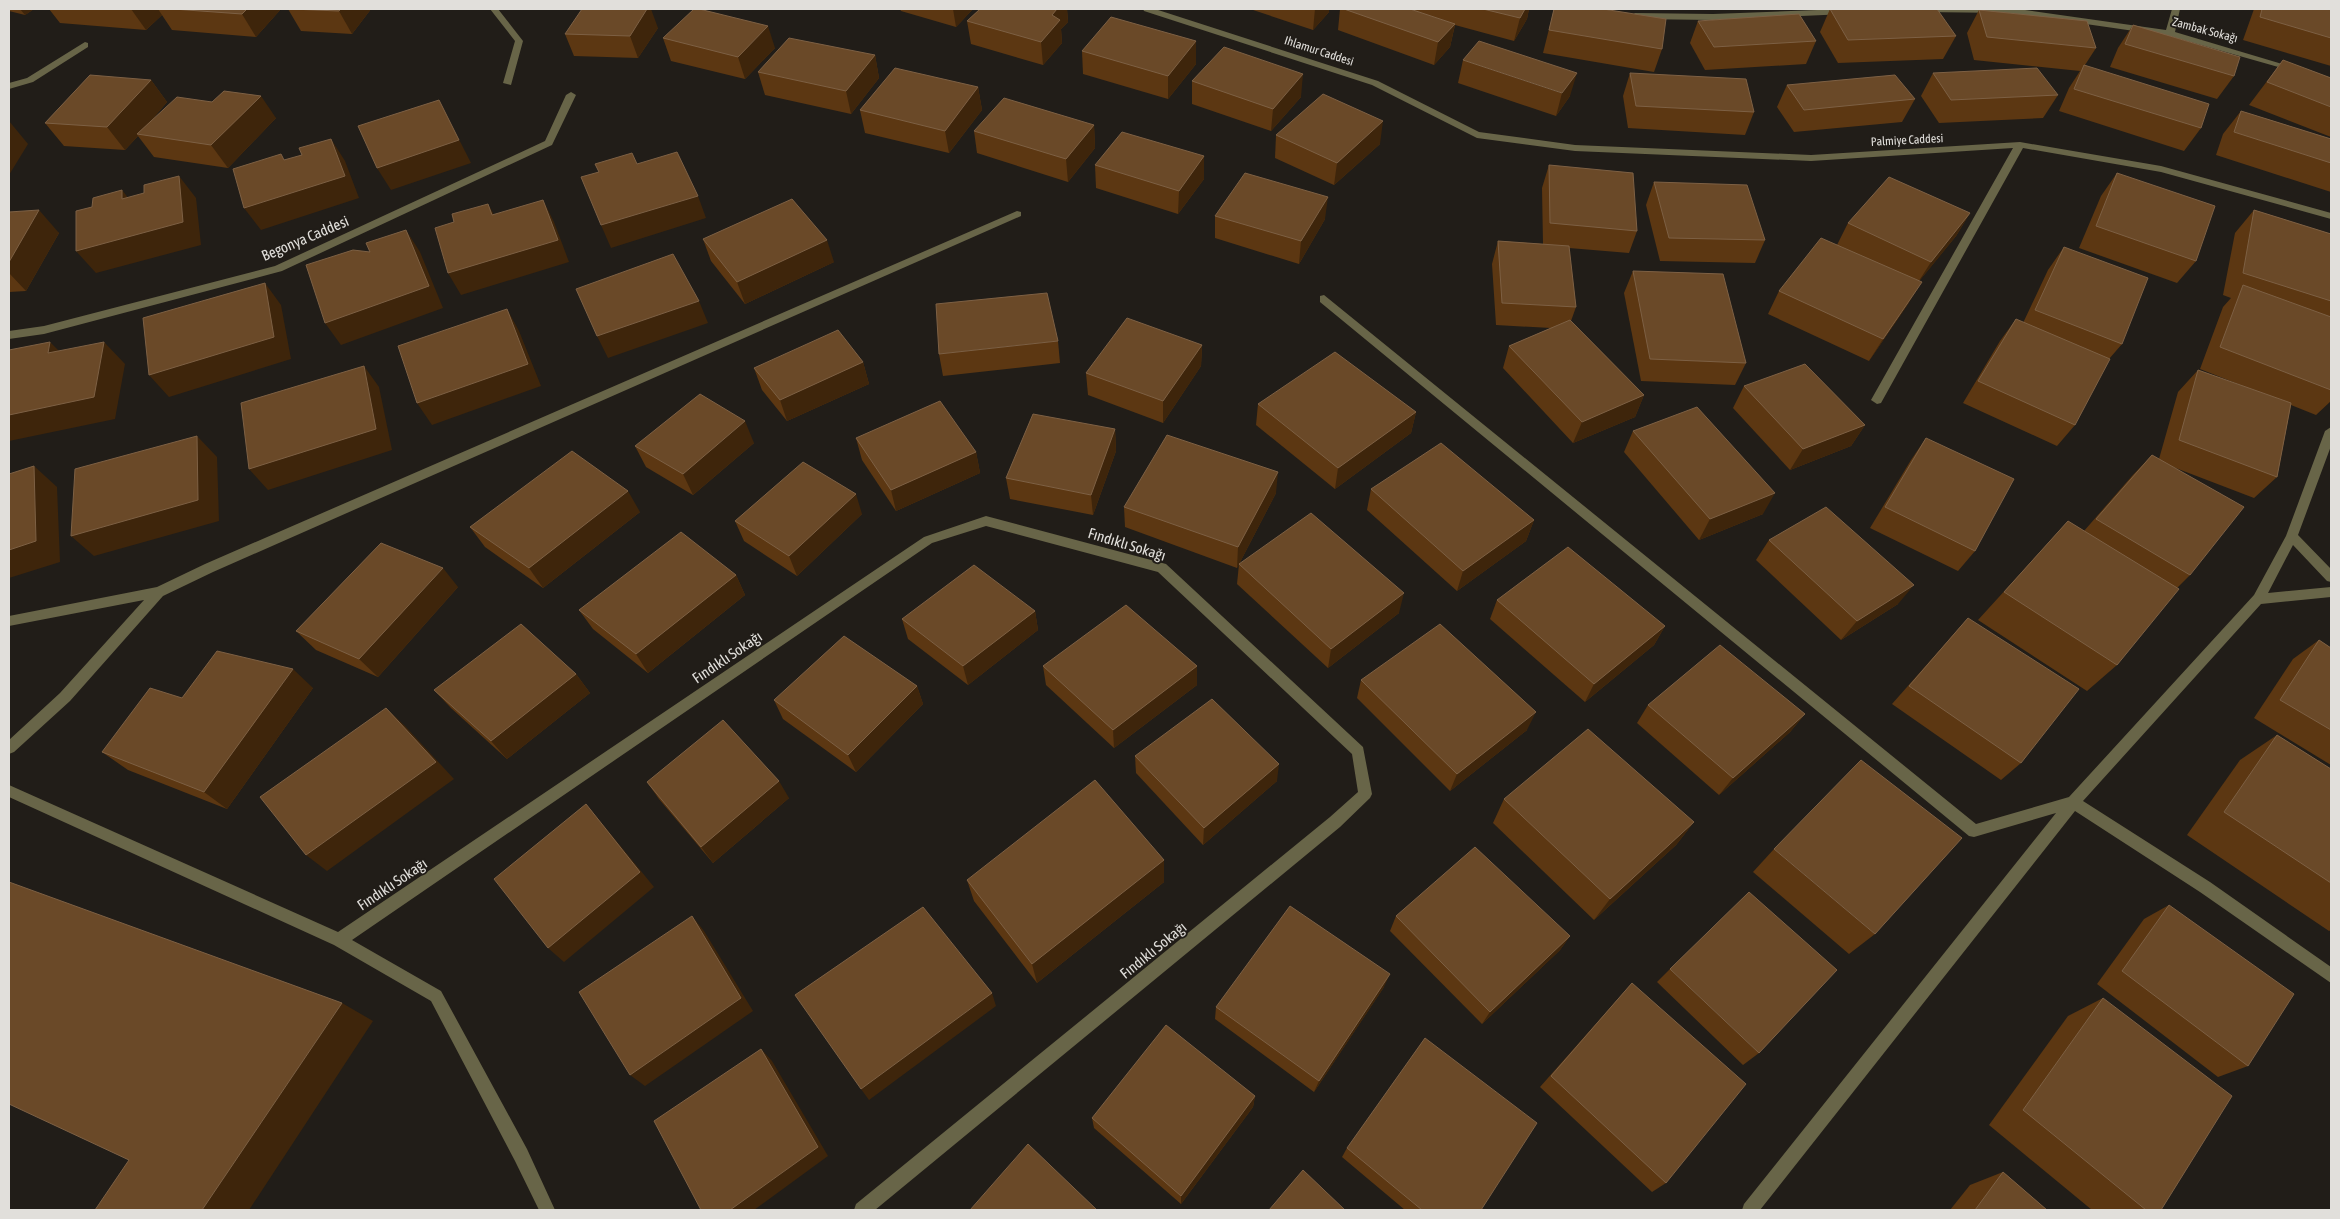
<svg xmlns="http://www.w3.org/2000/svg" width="2340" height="1219" font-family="'Asap Condensed',sans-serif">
  <rect width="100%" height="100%" fill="#211d18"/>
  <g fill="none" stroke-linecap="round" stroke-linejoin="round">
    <g fill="#686548" fill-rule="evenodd">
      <polygon points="490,9 498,9 523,41 511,85 503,83 515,41"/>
      <polygon points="1143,9 1155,9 1378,81 1479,132 1575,145 1811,155 2020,142 2161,166 2331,213 2331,219 2161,172 2023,148 1881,403 1877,404 1871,400 2013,148 1811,161 1575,151 1477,138 1372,85 1144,11"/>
      <polygon points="1844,9 1847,10 1847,14 1713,20 1635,19 1631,16 1635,13 1713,14"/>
      <polygon points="1918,9 2018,9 2166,30 2172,9 2180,9 2175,32 2299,69 2292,71 2169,36 2009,13 1922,12"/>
      <polygon points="85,42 88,43 88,47 33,82 9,89 9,83 27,78"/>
      <polygon points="571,92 576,95 552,145 282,271 44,334 9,339 9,331 44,326 275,266 545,141 566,95"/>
      <polygon points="1017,211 1021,212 1021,216 213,572 163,596 70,701 14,752 9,754 9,740 60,693 144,600 9,626 9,616 157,587 205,564"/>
      <polygon points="1324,295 1976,824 2069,797 2254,595 2286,536 2325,431 2331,427 2331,446 2298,535 2331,569 2331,582 2327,581 2293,545 2268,593 2331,587 2331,597 2261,604 2083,801 2210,882 2331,967 2331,983 2200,892 2075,811 1760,1210 1742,1210 1744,1204 2056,813 1974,837 1969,836 1320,302 1320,296"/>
      <polygon points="986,516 1166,564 1363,747 1372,794 1370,798 1340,827 875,1210 854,1210 856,1204 1330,817 1358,792 1352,754 1158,572 986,526 932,543 352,940 441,991 527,1149 555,1210 539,1210 515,1161 431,1001 334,945 9,797 9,785 338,932 924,537"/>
    </g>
  </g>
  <g fill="#5c3712">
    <polygon points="9,9 34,9 25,15 9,11"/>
    <polygon points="49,9 281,9 256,37 172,30 162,15 146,30 60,23"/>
    <polygon points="288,9 371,9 352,34 301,31"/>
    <polygon points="900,9 973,9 956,27 901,11"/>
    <polygon points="980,9 1067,9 1068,22 1061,29 1062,43 1043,65 971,44 967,21"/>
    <polygon points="1250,9 1329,9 1329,12 1313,30"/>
    <polygon points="1340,9 1529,9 1527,19 1514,41 1455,25 1450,47 1434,65 1338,30"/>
    <polygon points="1554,9 1662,49 1654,72 1543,53"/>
    <polygon points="1830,9 1956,36 1943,59 1838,63 1820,32"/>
    <polygon points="2254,9 2331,9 2331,66 2243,40"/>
    <polygon points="1979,10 2096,48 2085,65 2201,128 2184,151 2059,111 2069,88 2080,71 1974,60 1967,33"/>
    <polygon points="1698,21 1816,41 1806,64 1705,70 1690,43"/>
    <polygon points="2133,25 2234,76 2217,99 2110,67 2118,48"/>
    <polygon points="658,28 638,58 574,56 565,34"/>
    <polygon points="663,38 775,48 745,79 671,61"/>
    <polygon points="1082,51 1196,64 1168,99 1083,74"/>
    <polygon points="875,55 879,78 851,114 765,95 758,72"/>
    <polygon points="1463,60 1570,96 1556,116 1458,83"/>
    <polygon points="2283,60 2331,78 2331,137 2249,105"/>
    <polygon points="1630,73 1754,112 1745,135 1628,128 1623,96"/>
    <polygon points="1933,73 2058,95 2043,118 1939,123 1921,96"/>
    <polygon points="151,80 167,102 149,123 212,102 276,118 228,168 154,157 138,136 125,150 64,146 45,123"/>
    <polygon points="1192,81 1301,97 1271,131 1192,104"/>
    <polygon points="1787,85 1915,99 1902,122 1794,132 1777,107"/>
    <polygon points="978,87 982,110 949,153 865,133 860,110"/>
    <polygon points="2241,111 2331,139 2331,192 2216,155 2223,134"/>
    <polygon points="1094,125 1095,148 1068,182 977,153 974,131"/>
    <polygon points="1276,135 1380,144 1334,185 1275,158"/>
    <polygon points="1204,156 1204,179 1178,214 1096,188 1095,165"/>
    <polygon points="1549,165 1637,231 1629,253 1569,248 1576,307 1571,321 1644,395 1635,417 1573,443 1503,368 1509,346 1551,328 1496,325 1492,264 1498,241 1543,244 1542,188"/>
    <polygon points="2117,173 2196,261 2177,283 2079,248 2101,196"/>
    <polygon points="1654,182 1765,240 1755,263 1660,261 1646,205"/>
    <polygon points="2254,210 2331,234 2331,401 2316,415 2291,405 2277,477 2254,498 2173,467 2190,575 2177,588 2117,665 2087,691 1978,620 2068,521 2084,531 2132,476 2152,455 2159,459 2178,392 2198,370 2243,386 2200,369 2223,307 2231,298 2223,295 2235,233"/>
    <polygon points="9,212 59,233 26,291 9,292"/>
    <polygon points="1970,213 1956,236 1919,281 1908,304 1869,361 1768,314 1779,291 1837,245 1848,223"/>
    <polygon points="1215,216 1325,219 1299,264 1215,238"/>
    <polygon points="703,239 834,262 745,304 711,261"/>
    <polygon points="2064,247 2122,344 2109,359 2075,425 2057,446 1963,403 2000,341 2016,319 2023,323 2048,270"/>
    <polygon points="1633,271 1746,363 1735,385 1641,381 1624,293"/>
    <polygon points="1058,341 1060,363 943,376 939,354"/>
    <polygon points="1202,345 1201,366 1163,423 1088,395 1086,373"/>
    <polygon points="863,362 869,384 787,421 762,390 754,368"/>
    <polygon points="1744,386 1865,425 1851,446 1790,470 1733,408"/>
    <polygon points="1258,404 1416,412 1411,433 1335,489 1256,425"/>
    <polygon points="1115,429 1116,451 1093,515 1010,499 1006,478"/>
    <polygon points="1633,431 1763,514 1699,540 1624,452"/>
    <polygon points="856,438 976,452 980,473 896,511 862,460"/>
    <polygon points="1926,438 1975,551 1958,571 1870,528 1911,460"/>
    <polygon points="754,443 693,495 646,467 635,446"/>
    <polygon points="1371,489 1534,520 1526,541 1457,591 1367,510"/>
    <polygon points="1276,493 1237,568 1125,527 1124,507"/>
    <polygon points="640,512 543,588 485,547 470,527"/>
    <polygon points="862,514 797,576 744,541 735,521"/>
    <polygon points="1769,540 1898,604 1841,640 1756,560"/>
    <polygon points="1239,564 1399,613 1328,668 1237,584"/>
    <polygon points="736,575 745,595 648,673 593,629 579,610"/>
    <polygon points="458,587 378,677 316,650 296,631"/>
    <polygon points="1497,600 1665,626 1654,645 1585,702 1490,619"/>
    <polygon points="1035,611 1038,630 968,685 908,639 902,619"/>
    <polygon points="1968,618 2021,763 2001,780 1892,704"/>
    <polygon points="2319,640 2331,648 2331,765 2254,718 2293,659"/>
    <polygon points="1043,666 1197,666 1197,685 1114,748 1046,685"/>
    <polygon points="576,674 590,693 507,759 451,708 434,690"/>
    <polygon points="1361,680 1527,730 1450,791 1357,698"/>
    <polygon points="917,686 923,704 856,772 783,719 774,700"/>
    <polygon points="313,688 227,809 128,770 102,752 182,698"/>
    <polygon points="1648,705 1805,714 1790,732 1719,795 1637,723"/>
    <polygon points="2277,735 2331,769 2331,930 2329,931 2187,835 2240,760"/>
    <polygon points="1135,756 1277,781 1203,845 1136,773"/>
    <polygon points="647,782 789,798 713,863 659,799"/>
    <polygon points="1504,799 1694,822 1676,845 1594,920 1493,823"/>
    <polygon points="1774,849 1875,934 1849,954 1753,872"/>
    <polygon points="967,880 1164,882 1037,983 974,901"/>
    <polygon points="2169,905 2248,1066 2218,1077 2097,984 2144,919"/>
    <polygon points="1396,916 1570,936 1560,950 1482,1024 1390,931"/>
    <polygon points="1670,969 1759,1053 1743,1065 1657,982"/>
    <polygon points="1632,983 1666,1183 1652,1192 1540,1087"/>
    <polygon points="1384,987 1314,1092 1215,1019 1216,1007"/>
    <polygon points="2103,998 2161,1210 2092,1210 1989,1125 2068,1016"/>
    <polygon points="1255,1096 1253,1107 1181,1204 1094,1128 1092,1118"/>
    <polygon points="1347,1148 1481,1210 1405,1210 1342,1157"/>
    <polygon points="2003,1172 2047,1210 1950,1210 1970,1185"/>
  </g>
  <g fill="#3e250b">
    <polygon points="20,9 34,9 25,15"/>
    <polygon points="131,9 158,9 162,15 146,30"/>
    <polygon points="247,9 281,9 256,37 242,14"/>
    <polygon points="341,9 371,9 352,34 339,11"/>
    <polygon points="647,9 651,9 658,28 638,58 630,36"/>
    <polygon points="953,9 973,9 956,27"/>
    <polygon points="1057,9 1067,9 1068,22 1061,29 1062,43 1043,65 1041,42 1052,15"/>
    <polygon points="1315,9 1329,9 1329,12 1313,30"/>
    <polygon points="1525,9 1529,9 1527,19 1514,41 1520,18"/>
    <polygon points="1455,24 1450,47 1434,65 1438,42"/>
    <polygon points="768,26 775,48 745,79 738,57"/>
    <polygon points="1196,41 1196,64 1168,99 1168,76"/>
    <polygon points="875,55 879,78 851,114 846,91"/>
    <polygon points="1577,73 1570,96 1556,116 1562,93"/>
    <polygon points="1303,74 1301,97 1271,131 1273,109"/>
    <polygon points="151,80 167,102 139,135 137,134 138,136 125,150 107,127"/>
    <polygon points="978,87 982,110 949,153 945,131"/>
    <polygon points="261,96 276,118 228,168 211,145"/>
    <polygon points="439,100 471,163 391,190 377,168"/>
    <polygon points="9,121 28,144 9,175"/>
    <polygon points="1383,121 1380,144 1334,185 1337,163"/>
    <polygon points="1094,125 1095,148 1068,182 1066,159"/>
    <polygon points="331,139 345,161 359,198 261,230 244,208"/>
    <polygon points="1204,156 1204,179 1178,214 1179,191"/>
    <polygon points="179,176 196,198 201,245 96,273 76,251"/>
    <polygon points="122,190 140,213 122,199"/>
    <polygon points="698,196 706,218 611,248 601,225"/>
    <polygon points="1328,197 1325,219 1299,264 1301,241"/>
    <polygon points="543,200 554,222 569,262 461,295 448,273"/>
    <polygon points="488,204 500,226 492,215"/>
    <polygon points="39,210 59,233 26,291 9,273 9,262"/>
    <polygon points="1970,213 1956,236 1917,284 1931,262"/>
    <polygon points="406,230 420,252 443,308 341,345 325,323"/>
    <polygon points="827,240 834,262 745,304 737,282"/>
    <polygon points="1922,282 1908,304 1869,361 1883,339"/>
    <polygon points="265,283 281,305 291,359 169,397 149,375"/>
    <polygon points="699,301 708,323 608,358 597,336"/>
    <polygon points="507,309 519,331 541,386 432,425 417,403"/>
    <polygon points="50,342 72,364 48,353"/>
    <polygon points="104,342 125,364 115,419 9,441 9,415"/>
    <polygon points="1202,345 1201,366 1163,423 1163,401"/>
    <polygon points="863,362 869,384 787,421 780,400"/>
    <polygon points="364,366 379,387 392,450 268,490 249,469"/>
    <polygon points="1644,395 1635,417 1573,443 1582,422"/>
    <polygon points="1416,412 1411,433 1335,489 1338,468"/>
    <polygon points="745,421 754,443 693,495 683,474"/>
    <polygon points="1865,425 1851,446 1790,470 1803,449"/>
    <polygon points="1115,429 1116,451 1093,515 1091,495"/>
    <polygon points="197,436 217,457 219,521 94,556 71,536"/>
    <polygon points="976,452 980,473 896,511 891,490"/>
    <polygon points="34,466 57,487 60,562 9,578 9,550"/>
    <polygon points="1278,472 1276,493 1237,568 1238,547"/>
    <polygon points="628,491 640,512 543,588 529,568"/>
    <polygon points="1775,493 1763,514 1699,540 1710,519"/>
    <polygon points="856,494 862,514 797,576 789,556"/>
    <polygon points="1534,520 1526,541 1457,591 1463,571"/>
    <polygon points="443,568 458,587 378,677 359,659"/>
    <polygon points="736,575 745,595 648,673 636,654"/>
    <polygon points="1914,585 1898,604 1841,640 1857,621"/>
    <polygon points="1404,593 1399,613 1328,668 1331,649"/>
    <polygon points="1035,611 1038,630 968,685 963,666"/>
    <polygon points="1665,626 1654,645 1585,702 1594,684"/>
    <polygon points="1197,666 1197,685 1114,748 1113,730"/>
    <polygon points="293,669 313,688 227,809 204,792"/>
    <polygon points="576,674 590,693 507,759 491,741"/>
    <polygon points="917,686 923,704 856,772 848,755"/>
    <polygon points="386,708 405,726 454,779 327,871 306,855"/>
    <polygon points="1536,712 1527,730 1450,791 1457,774"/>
    <polygon points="1805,714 1790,732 1719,795 1733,778"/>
    <polygon points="1279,764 1277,781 1203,845 1204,828"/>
    <polygon points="779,781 789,798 713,863 701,847"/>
    <polygon points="586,804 654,887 564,962 548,948"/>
    <polygon points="1694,822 1676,845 1594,920 1610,899"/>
    <polygon points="1164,860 1164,882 1037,983 1032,964"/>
    <polygon points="692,916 704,931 753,1011 645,1086 630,1075"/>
    <polygon points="1570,936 1560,950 1482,1024 1490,1012"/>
    <polygon points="1390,974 1384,987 1314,1092 1319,1081"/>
    <polygon points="992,993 996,1006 869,1100 861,1089"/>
    <polygon points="342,1003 373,1021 249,1210 202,1210"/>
    <polygon points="761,1049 772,1061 828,1156 754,1210 730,1210"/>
    <polygon points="1255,1096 1253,1107 1181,1204 1181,1196"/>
  </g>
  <g fill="#6a4928" stroke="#7d6044">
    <polygon points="173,9 247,9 242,14"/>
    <polygon points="291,9 341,9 339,11"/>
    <polygon points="582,9 647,9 630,36 565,34"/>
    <polygon points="694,9 699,9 768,26 738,57 663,38"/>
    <polygon points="980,9 1057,9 1052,15 1060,20 1041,42 967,21"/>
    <polygon points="1344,9 1410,9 1455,24 1438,42"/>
    <polygon points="1483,9 1525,9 1520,18"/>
    <polygon points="1554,9 1603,9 1666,19 1662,49 1549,30"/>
    <polygon points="1830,9 1937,9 1956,36 1848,40"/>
    <polygon points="2262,9 2331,9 2331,38 2260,17"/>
    <polygon points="1979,10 2087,21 2096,48 1987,37"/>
    <polygon points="1799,14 1816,41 1714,47 1698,21"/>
    <polygon points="1111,17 1196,41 1168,76 1082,51"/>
    <polygon points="2133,25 2240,57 2234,76 2125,44"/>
    <polygon points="789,38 875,55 846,91 758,72"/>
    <polygon points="1479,41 1577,73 1562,93 1463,60"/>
    <polygon points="1224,47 1303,74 1273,109 1192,81"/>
    <polygon points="2283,60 2331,78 2331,107 2267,82"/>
    <polygon points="2084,65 2209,104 2201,128 2074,89"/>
    <polygon points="895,68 978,87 945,131 860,110"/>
    <polygon points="2037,68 2058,95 1951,100 1933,73"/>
    <polygon points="1630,73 1746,79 1754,112 1636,106"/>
    <polygon points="90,75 151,80 107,127 45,123"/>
    <polygon points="1895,75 1915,99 1804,110 1787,85"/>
    <polygon points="224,91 261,96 211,145 137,134 177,97 212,102"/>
    <polygon points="1323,94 1383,121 1337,163 1276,135"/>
    <polygon points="1004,98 1094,125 1066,159 974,131"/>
    <polygon points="439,100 459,140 377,168 358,126"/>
    <polygon points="2241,111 2331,139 2331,163 2234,132"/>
    <polygon points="1122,132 1204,156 1179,191 1095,165"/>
    <polygon points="331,139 345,176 244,208 233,169 281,154 284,160 302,155 299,148"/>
    <polygon points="677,152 698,196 601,225 581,177 599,172 595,164 632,153 637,164"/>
    <polygon points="1549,165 1633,173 1637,231 1550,223"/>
    <polygon points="1245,173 1328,197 1301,241 1215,216"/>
    <polygon points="2117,173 2215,206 2196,261 2096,226"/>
    <polygon points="179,176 183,222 76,251 76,211 92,207 93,198 122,190 122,199 144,193 144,185"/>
    <polygon points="1889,177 1970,213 1931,262 1848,223"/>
    <polygon points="1654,182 1747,185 1765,240 1669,238"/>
    <polygon points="792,199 827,240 737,282 703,239"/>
    <polygon points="543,200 558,240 448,273 435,228 454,222 452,214 488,204 492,215"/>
    <polygon points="39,210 9,262 9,212"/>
    <polygon points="2254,210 2331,234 2331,301 2243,273"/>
    <polygon points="406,230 429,286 325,323 306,265 353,250 370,252 366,243"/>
    <polygon points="1821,238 1922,282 1883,339 1779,291"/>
    <polygon points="1498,241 1569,246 1576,307 1502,303"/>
    <polygon points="2064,247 2148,278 2122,344 2035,310"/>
    <polygon points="673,254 699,301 597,336 576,289"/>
    <polygon points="1633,271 1723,274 1746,363 1650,359"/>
    <polygon points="265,283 274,337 149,375 143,318"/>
    <polygon points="2243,285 2331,317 2331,390 2220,347"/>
    <polygon points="1047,293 1058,341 939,354 936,304"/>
    <polygon points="507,309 528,364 417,403 398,346"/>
    <polygon points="1127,318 1202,345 1163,401 1086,373"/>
    <polygon points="2016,319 2110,359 2075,425 1978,381"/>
    <polygon points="1570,320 1644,395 1582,422 1509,346"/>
    <polygon points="838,330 863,362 780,400 754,368"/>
    <polygon points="50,342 48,353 104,342 94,397 9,415 9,350"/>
    <polygon points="1335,352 1416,412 1338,468 1258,404"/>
    <polygon points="1805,364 1865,425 1803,449 1744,386"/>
    <polygon points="364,366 376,429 249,469 241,403"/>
    <polygon points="2198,370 2291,403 2277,477 2179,440"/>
    <polygon points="700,394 745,421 683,474 635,446"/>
    <polygon points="940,401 976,452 891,490 856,438"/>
    <polygon points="1697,407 1775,493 1710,519 1633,431"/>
    <polygon points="1033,414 1115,429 1091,495 1006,478"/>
    <polygon points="1167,435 1278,472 1238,547 1124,507"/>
    <polygon points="197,436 198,500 71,536 75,469"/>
    <polygon points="1926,438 2014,479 1975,551 1885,507"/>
    <polygon points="1441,443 1534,520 1463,571 1371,489"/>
    <polygon points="572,451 628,491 529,568 470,527"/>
    <polygon points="2152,455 2244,507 2190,575 2096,519"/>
    <polygon points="803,462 856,494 789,556 735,521"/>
    <polygon points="34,466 36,541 9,550 9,474"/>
    <polygon points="1826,507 1914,585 1857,621 1769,540"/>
    <polygon points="1311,513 1404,593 1331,649 1239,564"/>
    <polygon points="2068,521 2179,589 2117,665 2004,592"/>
    <polygon points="681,532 736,575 636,654 579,610"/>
    <polygon points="381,543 443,568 359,659 296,631"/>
    <polygon points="1568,547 1665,626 1594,684 1497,600"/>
    <polygon points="974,565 1035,611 963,666 902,619"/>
    <polygon points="1126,605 1197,666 1113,730 1043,666"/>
    <polygon points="1968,618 2079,689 2021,763 1909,686"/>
    <polygon points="521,624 576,674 491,741 434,690"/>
    <polygon points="1440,624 1536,712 1457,774 1361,680"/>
    <polygon points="844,636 917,686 848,755 774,700"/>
    <polygon points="2319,640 2331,648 2331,730 2280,700"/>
    <polygon points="1720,645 1805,714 1733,778 1648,705"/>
    <polygon points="217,651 293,669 204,792 102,752 150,688 182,698"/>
    <polygon points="1212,699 1279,764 1204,828 1135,756"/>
    <polygon points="386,708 436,762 306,855 260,797"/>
    <polygon points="723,720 779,781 701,847 647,782"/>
    <polygon points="1588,729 1694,822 1610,899 1504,799"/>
    <polygon points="2277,735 2331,769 2331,883 2224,812"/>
    <polygon points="1861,760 1962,838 1875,934 1774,849"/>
    <polygon points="1095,780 1164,860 1032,964 967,880"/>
    <polygon points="586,804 640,872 548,948 494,879"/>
    <polygon points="1475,847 1570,936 1490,1012 1396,916"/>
    <polygon points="9,882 342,1003 202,1210 95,1210 129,1160 9,1104"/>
    <polygon points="1749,892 1837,970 1759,1053 1670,969"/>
    <polygon points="2169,905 2294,994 2248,1066 2122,971"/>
    <polygon points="1290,906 1390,974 1319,1081 1216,1007"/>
    <polygon points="923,907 992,993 861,1089 795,995"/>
    <polygon points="692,916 741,998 630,1075 579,992"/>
    <polygon points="1632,983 1746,1084 1666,1183 1551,1076"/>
    <polygon points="2103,998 2232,1096 2161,1210 2146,1210 2023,1110"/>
    <polygon points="1166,1025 1255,1096 1181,1196 1092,1118"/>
    <polygon points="1425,1038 1537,1123 1481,1210 1422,1210 1347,1148"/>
    <polygon points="761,1049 818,1147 730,1210 701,1210 654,1121"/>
    <polygon points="1028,1144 1097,1210 970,1210"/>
    <polygon points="1303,1170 1345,1210 1269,1210"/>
    <polygon points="2003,1172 2047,1210 1975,1210"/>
  </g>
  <g text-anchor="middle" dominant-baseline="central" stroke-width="4" stroke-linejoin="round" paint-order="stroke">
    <g font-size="12" fill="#e1dfdb" stroke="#211d18">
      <text transform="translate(2205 30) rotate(15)">Zambak Sokağı</text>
      <text transform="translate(1319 51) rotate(18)">Ihlamur Caddesi</text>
      <text transform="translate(1907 140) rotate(-3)">Palmiye Caddesi</text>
    </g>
    <g font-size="15" fill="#e1dfdb" stroke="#211d18">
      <text transform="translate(305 238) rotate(-23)">Begonya Caddesi</text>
      <text transform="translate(1127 544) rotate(17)">Fındıklı Sokağı</text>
      <text transform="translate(727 657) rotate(-34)">Fındıklı Sokağı</text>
      <text transform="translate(392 884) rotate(-34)">Fındıklı Sokağı</text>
      <text transform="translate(1153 950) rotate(-39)">Fındıklı Sokağı</text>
    </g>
  </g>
  <rect width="2340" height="1219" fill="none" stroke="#e1dfdb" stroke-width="20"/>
</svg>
